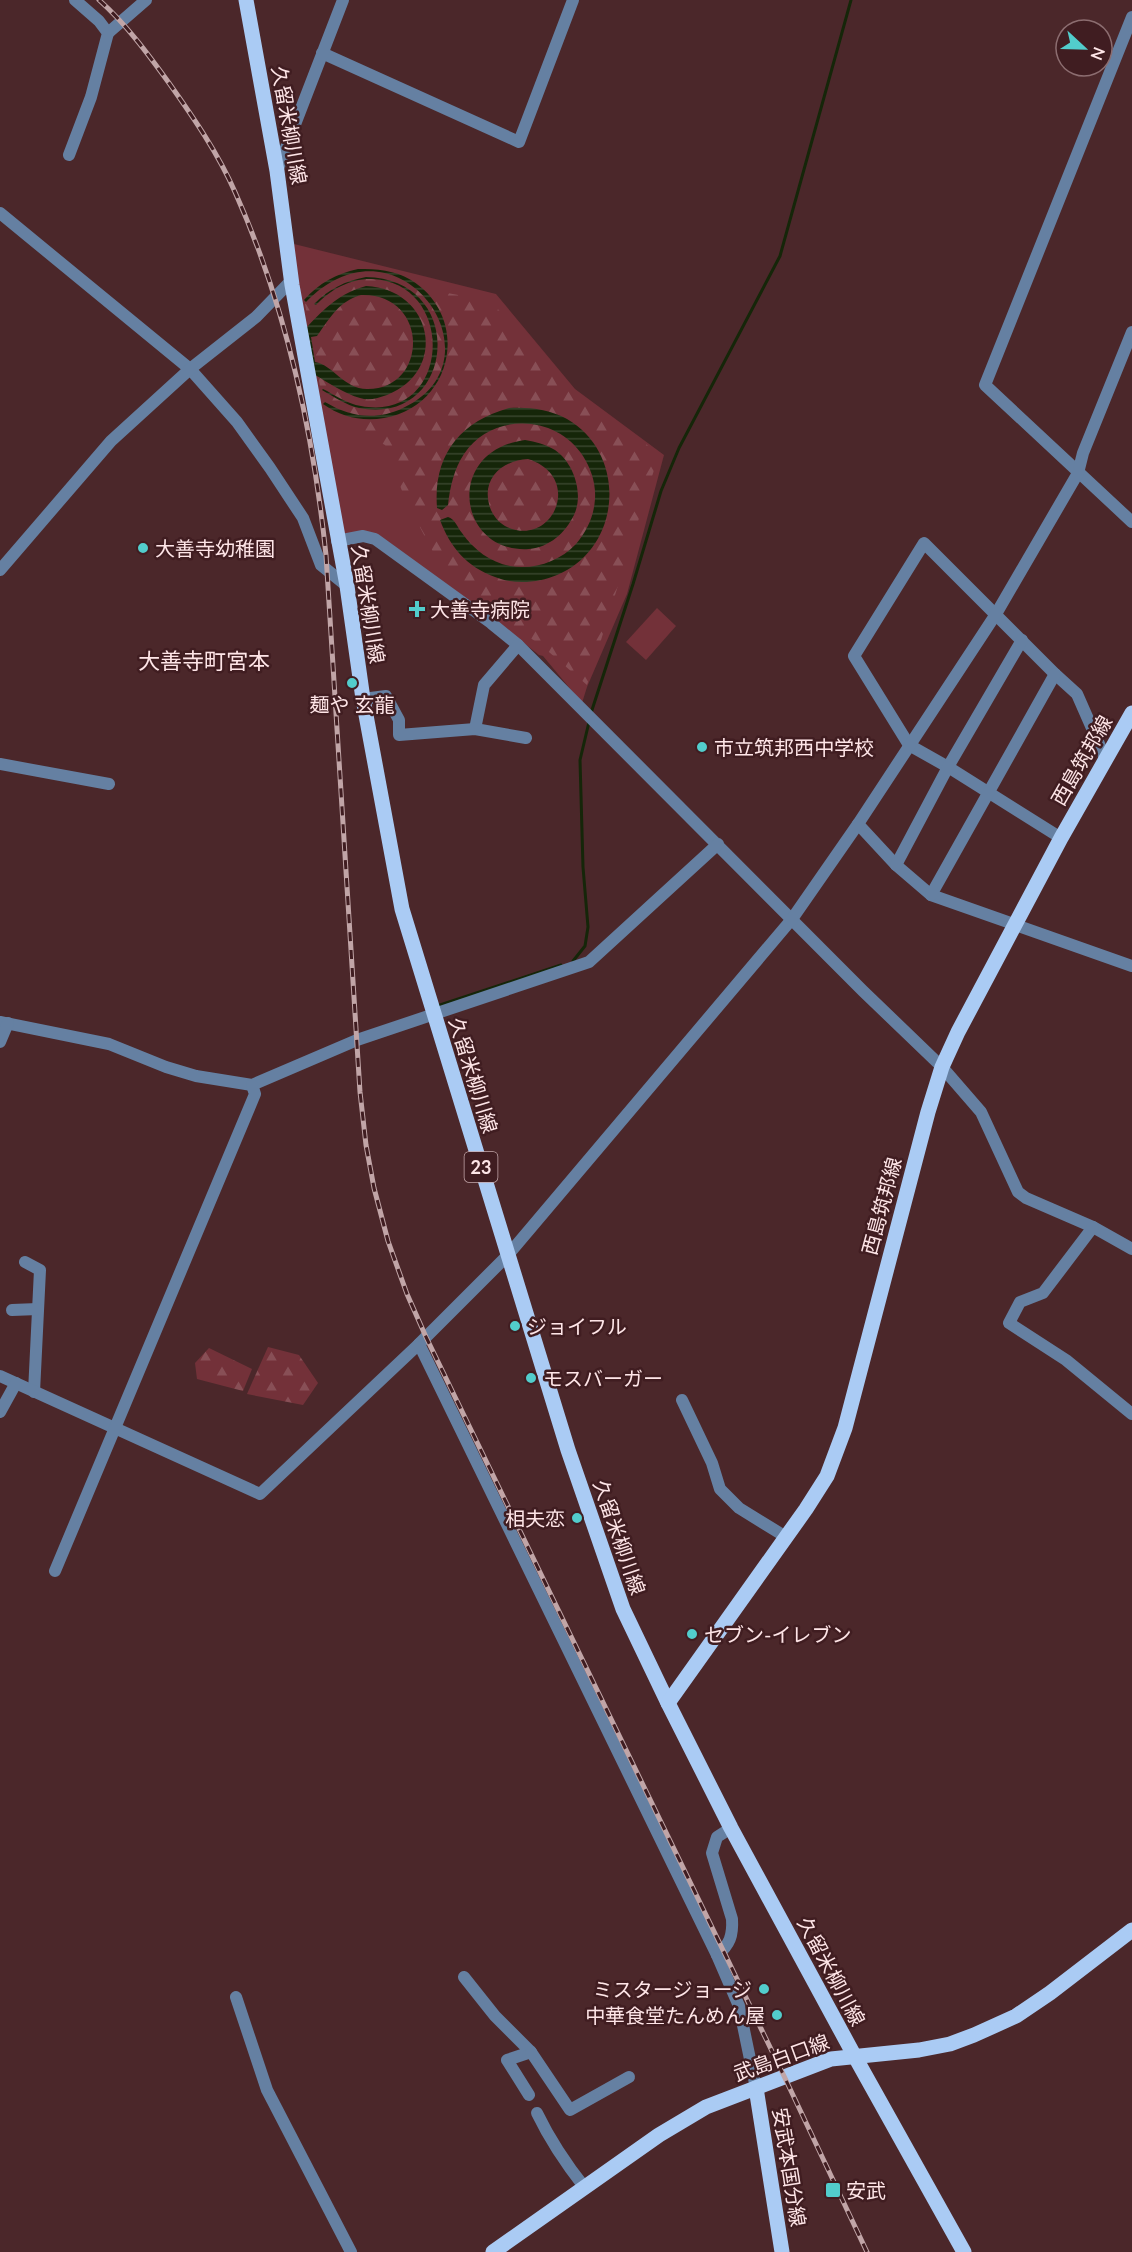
<svg xmlns="http://www.w3.org/2000/svg" width="1132" height="2252" font-family="Lato,'Noto Sans JP',sans-serif">
  <defs>
    <pattern id="forest-firs" width="22" height="20" patternUnits="userSpaceOnUse" patternTransform="scale(1.5)"><rect width="22" height="20" fill="#733139"/><path d="M5 1l3.5 6h-7zM16 11l3.5 6h-7z" fill="#884f56"/></pattern>
    <pattern id="water-rules" width="6" height="5" patternUnits="userSpaceOnUse" patternTransform="scale(1.5)"><rect width="6" height="5" fill="#152609"/><path d="M0 2.5h6" fill="none" stroke="#38452d"/></pattern>
  </defs>
  <rect width="100%" height="100%" fill="#4b272a"/>
  <g fill="#733139">
    <polygon points="290,243 496,294 575,389 664,455 627,594 587,687 582,703 543,656 539,655 515,636 364,533 341,535"/>
    <polygon points="657,608 676,626 646,660 626,642"/>
  </g>
  <g fill="url(#forest-firs)">
    <polygon points="360,277 491,301 553,374 659,454 587,685 542,646 449,582 405,499 385,445 325,414 305,304"/>
    <polygon points="268,1347 299,1355 318,1383 303,1405 247,1394"/>
    <polygon points="209,1348 252,1369 243,1391 197,1379 195,1363"/>
  </g>
  <g fill="url(#water-rules)" fill-rule="evenodd">
    <path d="M358 269C376 269 395 270 411 280 471 317 454 406 384 418 363 422 341 417 323 404L325 402C350 417 376 421 403 408 506 361 399 206 306 302L304 300C319 283 336 274 358 269Z"/>
    <path d="M366 277C469 279 456 427 359 408 346 405 334 397 322 390L323 389C335 395 347 404 361 406 451 423 458 284 373 279 351 278 331 289 316 305L314 304C329 289 345 281 366 277Z"/>
    <path d="M366 286C433 289 449 371 387 395 378 398 369 401 360 398 345 394 329 383 315 375L307 327C325 308 340 293 366 286ZM361 295C430 293 429 390 367 389 344 389 333 365 315 362L311 337 317 336C330 318 339 301 361 295Z"/>
    <path d="M509 408C529 407 549 409 567 419 628 454 622 548 557 575 538 583 515 585 495 577 467 567 450 547 440 520L448 517C455 519 457 527 462 533 474 550 490 562 510 566 534 570 559 562 576 544 587 531 594 516 595 499 596 483 591 469 583 456 556 414 492 412 464 454 454 469 450 487 448 505L442 510 437 508C433 456 459 422 509 408Z"/>
    <path d="M525 440C536 442 545 444 555 450 574 463 584 494 574 515 565 533 550 547 529 549 458 554 443 451 525 440ZM528 459C585 477 552 550 505 526 497 521 491 513 489 504 482 477 504 460 528 459Z"/>
  </g>
  <g fill="none" stroke-linecap="round" stroke-linejoin="round">
    <g stroke="#152609" stroke-width="3">
      <polyline points="591,713 633,584 661,491 679,448 780,256 851,0"/>
      <polyline points="573,961 585,946 588,927 583,867 580,760 589,722"/>
      <polyline points="437,1006 561,965"/>
    </g>
    <g stroke="#6580a2" stroke-width="12">
      <polyline points="1132,17 985,385 1132,522"/>
      <polyline points="108,33 146,0"/>
      <polyline points="322,53 519,142 573,0"/>
      <polyline points="69,155 91,97 108,33 99,21 75,0"/>
      <polyline points="277,171 343,0"/>
      <polyline points="0,213 190,369 237,422 270,468 303,518 321,565 347,586"/>
      <polyline points="337,541 363,536 375,539 491,623 518,645 863,991 942,1067 981,1112 1018,1192 1026,1198 1093,1227 1132,1249"/>
      <polyline points="0,570 111,441 190,369 256,317 289,283 292,285"/>
      <polyline points="363,699 386,696 399,720 399,735 475,729 526,738"/>
      <polyline points="475,729 484,685 518,645"/>
      <polyline points="0,764 109,784"/>
      <polyline points="858,824 896,865 931,895 1132,966"/>
      <polyline points="1061,838 948,767 909,745 854,656 924,543 1055,674 1077,694 1106,760"/>
      <polyline points="896,865 948,767 1022,640"/>
      <polyline points="931,895 1055,674"/>
      <polyline points="0,1022 109,1044 166,1067 196,1076 252,1085 357,1040 589,962 718,844"/>
      <polyline points="0,1042 8,1023"/>
      <polyline points="1093,1227 1043,1293 1020,1302 1009,1323 1066,1360 1132,1414"/>
      <polyline points="25,1262 40,1270 34,1392"/>
      <polyline points="12,1310 38,1309"/>
      <polyline points="419,1344 717,1955 739,2006 756,2088"/>
      <polyline points="0,1376 260,1494 419,1344 508,1255 792,919 858,824 996,614 1078,473 1083,453 1132,332"/>
      <polyline points="682,1400 712,1463 720,1489 739,1508 786,1537"/>
      <polyline points="0,1412 16,1383"/>
      <polyline points="55,1571 255,1094 252,1085"/>
      <path d="M717 1955C730 1945 733 1935 732 1919L712 1853 717 1837 731 1828"/>
      <polyline points="464,1977 495,2016 531,2052 507,2060 529,2095"/>
      <polyline points="236,1997 267,2090 351,2252"/>
      <polyline points="531,2052 570,2110 629,2077"/>
      <path d="M537 2113C550 2140 566 2164 585 2188"/>
    </g>
    <g stroke="#aacbf4" stroke-width="15">
      <polyline points="246,0 277,171 292,285 347,586 363,699 402,909 568,1450 623,1609 668,1703 731,1828 854,2055 964,2252"/>
      <polyline points="668,1703 806,1509 827,1476 845,1428 928,1112 942,1067 958,1032 1061,838 1132,713"/>
      <polyline points="756,2088 782,2252"/>
      <polyline points="493,2252 659,2135 706,2107 831,2059 919,2050 950,2044 974,2035 1016,2016 1050,1993 1132,1930"/>
    </g>
    <g stroke="#c1a5a7" stroke-width="5">
      <path id="rail" d="M99 0C126 24 148 54 169 83 193 117 218 153 235 192 286 306 313 431 326 555L360 1092 366 1145 374 1188 388 1241 407 1294 426 1337 784 2076 867 2252"/>
    </g>
    <use href="#rail" stroke="#401d21" stroke-width="3" stroke-dasharray="9" stroke-linecap="butt"/>
  </g>
  <g fill="#52cdcc" stroke="#401d21" stroke-width="2">
    <circle cx="143" cy="548" r="6"/>
    <path d="M414 600h6v6h6v6h-6v6h-6v-6h-6v-6h6z"/>
    <circle cx="352" cy="683" r="6"/>
    <circle cx="702" cy="747" r="6"/>
    <circle cx="515" cy="1326" r="6"/>
    <circle cx="531" cy="1378" r="6"/>
    <circle cx="577" cy="1518" r="6"/>
    <circle cx="692" cy="1634" r="6"/>
    <circle cx="764" cy="1989" r="6"/>
    <circle cx="777" cy="2015" r="6"/>
    <rect x="825" y="2182" width="16" height="16" rx="3"/>
  </g>
  <g text-anchor="middle" dominant-baseline="central" stroke-width="5" stroke-linejoin="round" paint-order="stroke">
    <rect fill="#401d21" stroke="#c5a9ac" stroke-width="1.5" x="464.5" y="1152" width="33" height="30" rx="4.5"/>
    <g font-size="18" font-weight="bold" fill="#fee5e7">
      <text x="481" y="1167">23</text>
    </g>
    <g font-size="20" fill="#fee5e7" stroke="#401d21">
      <text transform="translate(290 125) rotate(80)">久留米柳川線</text>
      <text transform="translate(369 604) rotate(81)">久留米柳川線</text>
      <text transform="translate(1081 760) rotate(-60)">西島筑邦線</text>
      <text transform="translate(474 1075) rotate(73)">久留米柳川線</text>
      <text transform="translate(881 1206) rotate(-75)">西島筑邦線</text>
      <text transform="translate(620 1537) rotate(71)">久留米柳川線</text>
      <text transform="translate(832 1971) rotate(62)">久留米柳川線</text>
      <text transform="translate(781 2057) rotate(-20)">武島白口線</text>
      <text transform="translate(790 2167) rotate(81)">安武本国分線</text>
    </g>
    <g font-size="20" fill="#fee5e7" stroke="#401d21" text-anchor="start">
      <text x="155" y="548">大善寺幼稚園</text>
      <text x="430" y="609">大善寺病院</text>
      <text x="352" y="704" text-anchor="middle">麺や 玄龍</text>
      <text x="714" y="747">市立筑邦西中学校</text>
      <text x="527" y="1326">ジョイフル</text>
      <text x="543" y="1378">モスバーガー</text>
      <text x="565" y="1518" text-anchor="end">相夫恋</text>
      <text x="704" y="1634">セブン-イレブン</text>
      <text x="752" y="1989" text-anchor="end">ミスタージョージ</text>
      <text x="765" y="2015" text-anchor="end">中華食堂たんめん屋</text>
      <text x="846" y="2190">安武</text>
    </g>
    <g font-size="22" fill="#fee5e7" stroke="#401d21">
      <text x="204" y="660">大善寺町宮本</text>
    </g>
  </g>
  <g transform="translate(1084 48) rotate(112)"><circle r="28" fill="#401d21" stroke="#8c6d70" stroke-width="1.5"/>
  <path d="M0-4.5L10 22L0 15L-10 22Z" fill="#52cdcc"/>
  <text y="-9" font-size="16" font-weight="bold" text-anchor="middle" fill="#fee5e7">N</text>
  </g>
</svg>
